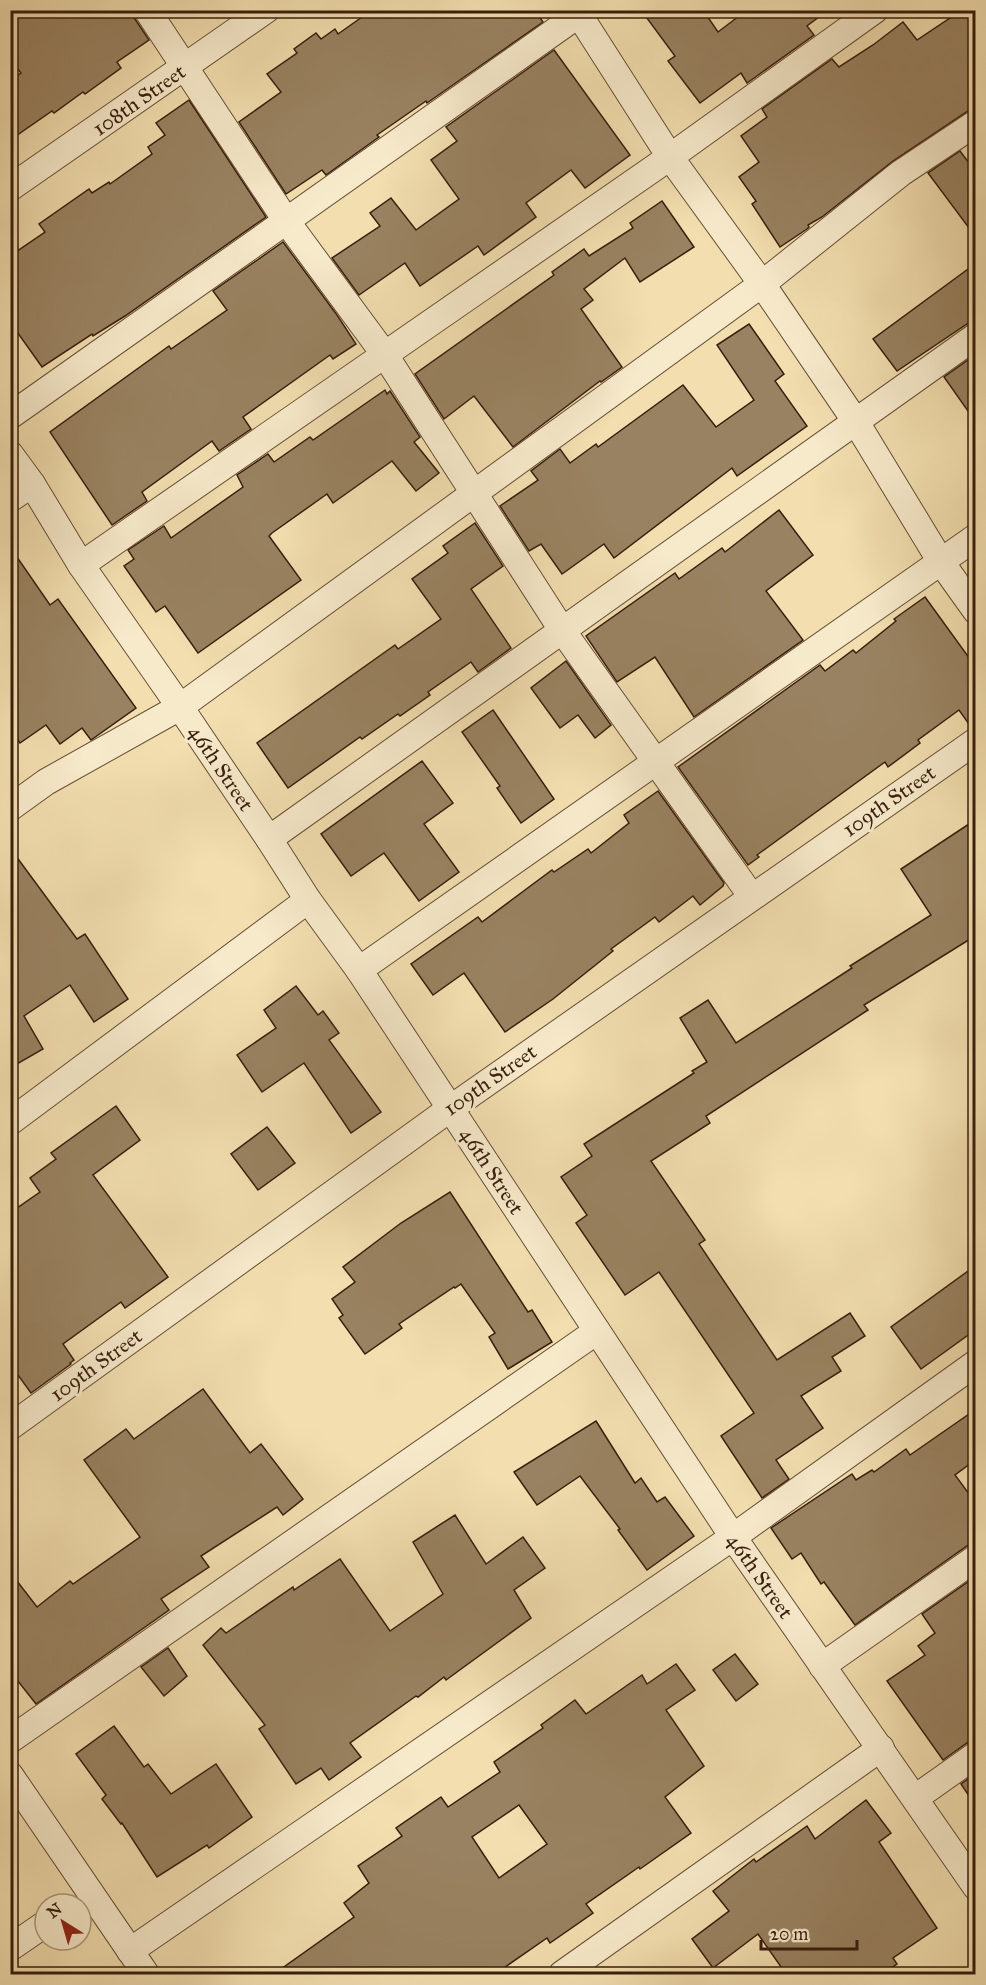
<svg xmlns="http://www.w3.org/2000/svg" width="986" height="1985" font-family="'IM FELL Great Primer',serif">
  <rect width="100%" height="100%" fill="#f2deaf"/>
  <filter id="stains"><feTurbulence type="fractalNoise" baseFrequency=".00333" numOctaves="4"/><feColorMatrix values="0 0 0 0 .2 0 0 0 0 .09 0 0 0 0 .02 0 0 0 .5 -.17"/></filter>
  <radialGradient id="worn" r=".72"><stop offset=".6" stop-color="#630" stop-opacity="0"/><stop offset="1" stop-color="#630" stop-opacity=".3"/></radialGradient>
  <g fill="#998261" stroke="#381e0d" stroke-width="1.5" fill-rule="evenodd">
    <polygon points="10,10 129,10 149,40 117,62 121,68 85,94 83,92 54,113 52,111 10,140 10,81 21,73 10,59"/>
    <polygon points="372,10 535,10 543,22 427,103 426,101 377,135 379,137 326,175 322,170 286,194 239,122 281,92 267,74 297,53 294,49 316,33 321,39 335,29 338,34"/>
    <polygon points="641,10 703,10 718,32 747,10 828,10 807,26 814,35 747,83 741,73 700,103 668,61 675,56"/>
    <polygon points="962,10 975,10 975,108 968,111 893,161 822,217 808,225 809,227 807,229 780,247 752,204 756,201 739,177 759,162 741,136 767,117 762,109 832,59 839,67 873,45 903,22 917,40"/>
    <polygon points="554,50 630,155 585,188 571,170 526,203 536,217 484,255 478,246 420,286 405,263 359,295 332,258 380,226 370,213 391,198 416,230 459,199 431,160 457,141 446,127"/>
    <polygon points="189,100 266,217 125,316 93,336 92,334 42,367 10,322 10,256 45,232 39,224 89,189 92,193 109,182 110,184 152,154 148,147 165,135 156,123"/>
    <polygon points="960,151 975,171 975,236 928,173"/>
    <polygon points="662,201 694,247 640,282 625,258 584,289 593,300 581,309 622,367 601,382 600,381 513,447 474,396 444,419 415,374 554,275 552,272 584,249 589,256 633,228 630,223"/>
    <polygon points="283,242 337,315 356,344 333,359 330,355 243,417 251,429 219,451 212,441 142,492 147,501 112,525 50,432 169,346 171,349 227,310 213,291"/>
    <polygon points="975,264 975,321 967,324 897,371 873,339"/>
    <polygon points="749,324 784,374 775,381 807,426 737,476 732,468 614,558 604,544 562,574 541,544 529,551 500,506 538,480 531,471 560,449 570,463 596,444 598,447 683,385 716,427 754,400 717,345"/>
    <polygon points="975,355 975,421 944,377"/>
    <polygon points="385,390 387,394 390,391 420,437 414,442 439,473 416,491 392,461 333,503 327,494 272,533 269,536 301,580 198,653 165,606 156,612 124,566 134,559 128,550 164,526 171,538 243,487 237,475 268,454 274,462 310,437 313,440"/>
    <polygon points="779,510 813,555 766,591 803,640 694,717 655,657 617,682 586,636 675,573 679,579 722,548 725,552"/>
    <polygon points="475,523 503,566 471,589 511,648 478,672 471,662 428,692 430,695 400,716 398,714 362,739 360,737 288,788 257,743 395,645 398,649 441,619 412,579 448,553 443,546"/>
    <polygon points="10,547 50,605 58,599 136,708 91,740 82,728 60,744 46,725 20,743 10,729"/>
    <polygon points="925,597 975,666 975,726 971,727 959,710 918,740 920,743 888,767 885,762 757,855 759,857 748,865 678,767 820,665 825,671 853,650 856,653 896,621 894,619"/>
    <polygon points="566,661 611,725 595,738 578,715 560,728 531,688"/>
    <polygon points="493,710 554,799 521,823 497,788 500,786 462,732"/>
    <polygon points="422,761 453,803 424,824 459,872 419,901 384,853 351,876 321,834"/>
    <polygon points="658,791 724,883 723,886 700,905 693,896 659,922 655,917 611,949 613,951 553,999 505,1032 464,973 433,995 411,964 478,917 482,922 552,870 554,872 588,849 591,853 629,823 624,815"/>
    <polygon points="975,820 975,936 864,1005 868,1010 706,1116 710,1123 651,1161 705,1240 699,1244 777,1360 850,1313 865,1336 832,1357 841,1371 801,1396 823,1428 776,1460 789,1479 762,1498 721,1436 754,1413 659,1272 625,1295 576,1223 587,1215 561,1177 592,1156 584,1144 694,1073 692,1071 707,1062 680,1018 708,1000 736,1043 852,968 850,966 931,915 901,869"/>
    <polygon points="10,848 77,939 85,934 128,999 94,1022 70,985 24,1016 43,1049 10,1068"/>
    <polygon points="296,986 318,1015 323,1011 339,1033 329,1040 381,1112 351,1133 304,1063 262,1092 237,1055 276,1028 264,1010"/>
    <polygon points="116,1106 140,1140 93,1175 168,1277 125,1308 121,1302 63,1344 74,1360 70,1363 71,1364 31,1393 10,1364 10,1213 40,1192 30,1178 56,1159 51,1153"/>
    <polygon points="267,1127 295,1163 258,1190 231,1154"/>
    <polygon points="450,1192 528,1312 532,1310 552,1342 508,1369 489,1337 495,1333 461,1284 455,1288 454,1287 399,1324 402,1328 365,1354 339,1318 343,1315 332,1299 355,1282 343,1267 401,1223"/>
    <polygon points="975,1266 975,1330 921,1369 891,1327"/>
    <polygon points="203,1389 250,1453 261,1444 303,1499 283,1515 277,1507 201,1556 209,1567 161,1599 169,1610 36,1704 10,1671 10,1572 37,1607 70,1581 73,1584 140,1537 84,1460 126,1429 134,1439"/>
    <polygon points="975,1410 975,1460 955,1475 975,1502 975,1543 967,1546 855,1625 824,1582 821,1584 801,1553 792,1559 771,1528 852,1474 856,1480 872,1470 874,1472 906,1449 910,1455"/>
    <polygon points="596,1421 635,1483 641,1478 657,1502 665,1497 694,1536 647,1570 618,1530 620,1529 580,1476 537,1505 514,1472"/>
    <polygon points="455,1515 486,1564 523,1537 545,1568 514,1590 531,1618 446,1680 444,1677 418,1697 416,1696 350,1743 361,1757 329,1780 321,1768 296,1784 259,1729 265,1725 203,1645 221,1628 226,1633 293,1587 294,1590 340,1559 390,1631 443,1594 413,1542"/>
    <polygon points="975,1577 975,1740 967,1743 943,1760 887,1681 925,1655 918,1646 935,1633 922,1614"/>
    <polygon points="168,1648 187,1676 164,1696 141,1667"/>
    <polygon points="735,1654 758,1684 736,1701 713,1670"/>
    <path d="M676 1664 695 1690 666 1710 704 1766 665 1797 691 1833 640 1869 639 1867 586 1904 593 1913 550 1943 547 1938 495 1974H274L354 1917 344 1903 369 1883 358 1866 402 1836 396 1828 441 1797 448 1807 500 1772 494 1762 543 1728 541 1725 575 1700 586 1714 642 1675 647 1684ZM519 1805 547 1844 499 1878 472 1837Z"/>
    <polygon points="114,1726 144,1767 148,1764 171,1794 216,1764 252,1817 209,1848 207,1845 157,1877 122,1823 121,1824 102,1799 106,1795 76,1754"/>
    <polygon points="975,1774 975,1805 961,1784"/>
    <polygon points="866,1800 891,1833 879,1842 937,1928 893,1958 897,1964 882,1974 786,1974 758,1934 713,1968 692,1939 729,1911 713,1891 754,1859 756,1862 807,1826 815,1839"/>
  </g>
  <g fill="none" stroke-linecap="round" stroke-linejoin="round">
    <g stroke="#664e36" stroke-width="28">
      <g id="street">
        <polyline points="147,10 287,222 385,355 562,630 752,897"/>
        <polyline points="576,10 670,157 762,284 856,422 941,562 976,611"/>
        <polyline points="10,188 266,10"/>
        <polyline points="10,416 585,10"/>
        <polyline points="10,454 32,484 81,565 180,707 269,839 308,900 359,970 733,1537 976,1887"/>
        <polyline points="10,499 32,484"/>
        <polyline points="81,565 670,157 875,10"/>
        <polyline points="10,808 46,782 180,707 762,284 901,173 976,123"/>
        <polyline points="269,839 976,336"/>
        <polyline points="359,970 976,537"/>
        <polyline points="10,1122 308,900"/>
        <polyline points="10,1427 451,1108 976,741"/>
        <polyline points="822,1666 976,1558"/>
        <polyline points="10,1740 597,1331"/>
        <polyline points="10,1775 146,1974"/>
        <polyline points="915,1798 976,1755"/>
        <polyline points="10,1948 45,1924"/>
        <polyline points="130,1951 733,1537 976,1363"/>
        <polyline points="562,1974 881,1748"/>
      </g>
    </g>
    <use href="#street" stroke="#f7eacb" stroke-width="26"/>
  </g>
  <g text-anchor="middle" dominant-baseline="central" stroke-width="6" stroke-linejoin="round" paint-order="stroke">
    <g font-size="21" fill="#381e0d" stroke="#f7eacb">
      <text transform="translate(139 100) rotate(-35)">108th Street</text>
      <text transform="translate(221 768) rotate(56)">46th Street</text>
      <text transform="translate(889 801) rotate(-35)">109th Street</text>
      <text transform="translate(490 1080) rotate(-35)">109th Street</text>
      <text transform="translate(492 1171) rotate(57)">46th Street</text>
      <text transform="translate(96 1365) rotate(-36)">109th Street</text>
      <text transform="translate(760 1576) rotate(55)">46th Street</text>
    </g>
  </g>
  <rect width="986" height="1985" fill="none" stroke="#f2deaf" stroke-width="36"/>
  <rect x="12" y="12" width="962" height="1961" fill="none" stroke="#381e0d" stroke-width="3"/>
  <rect x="18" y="18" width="950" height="1949" fill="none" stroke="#381e0d" stroke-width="1.5"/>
  <g transform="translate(63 1922) rotate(323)"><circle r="28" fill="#f7eacb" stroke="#ab987f" stroke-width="1.5"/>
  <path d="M0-4.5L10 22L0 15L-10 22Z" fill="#8f2418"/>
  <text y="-9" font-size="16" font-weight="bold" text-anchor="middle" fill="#381e0d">N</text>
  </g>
  <path d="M761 1940v9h96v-9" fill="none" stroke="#381e0d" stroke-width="3"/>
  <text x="770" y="1940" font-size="18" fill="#381e0d" stroke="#f7eacb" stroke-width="4.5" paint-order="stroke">20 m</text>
  <rect width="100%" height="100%" filter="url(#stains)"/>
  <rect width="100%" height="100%" fill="url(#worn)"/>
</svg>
